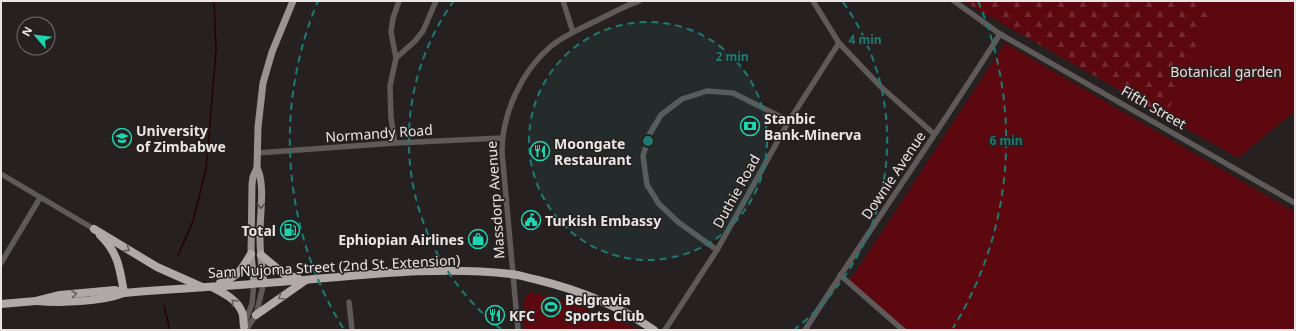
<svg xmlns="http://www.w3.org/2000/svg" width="1296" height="331" font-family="'Noto Sans',sans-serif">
  <defs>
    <pattern id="forest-firs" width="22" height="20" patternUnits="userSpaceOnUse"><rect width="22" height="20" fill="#5d080f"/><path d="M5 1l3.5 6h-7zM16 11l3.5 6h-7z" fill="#742c32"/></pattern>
  </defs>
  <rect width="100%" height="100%" fill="#272020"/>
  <g fill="#5d080f">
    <polygon points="963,1 1295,1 1295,111 1238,158"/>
    <polygon points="1005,43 1295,212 1295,330 906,330 849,282"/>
    <polygon points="530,292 558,299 634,327 638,330 524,330 524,301"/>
  </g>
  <polygon fill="url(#forest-firs)" points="963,1 1197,1 1209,17 1166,116"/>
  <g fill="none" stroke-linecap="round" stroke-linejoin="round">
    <g stroke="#260001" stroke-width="1.5">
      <polyline points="178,255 193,221 206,169 216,51 214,1"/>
      <polyline points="164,306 169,326 168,330"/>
    </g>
    <g stroke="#5e5a5a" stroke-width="5.5">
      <polyline points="563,1 573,32"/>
      <polyline points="813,1 839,43 880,86 934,134"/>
      <polyline points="954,1 1000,34 1295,203"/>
      <polyline points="396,58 415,41 423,31 436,1"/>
      <polyline points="395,143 391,118 390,86 396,58 391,32 393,18 399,1"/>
      <polyline points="257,153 395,143 502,138"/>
      <polyline points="1,174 94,229"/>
      <polyline points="717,250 678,222 659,204 647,185 643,156 649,135 661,115 682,99 707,91 733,93 789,121"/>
      <polyline points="1,263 40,198"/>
      <polyline points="840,275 903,330"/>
      <polyline points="349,302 352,330"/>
      <polyline points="242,330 252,304 254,283"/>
      <polyline points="246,330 256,315 264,282"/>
      <path d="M518 330 502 152C502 114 521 72 550 47 564 35 584 27 600 19 613 13 626 5 639 1"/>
      <polyline points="665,330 717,250 789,121 839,43"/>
      <path d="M805 330C869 230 937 134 1000 34"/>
    </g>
    <g stroke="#999392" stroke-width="7">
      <path d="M257 168C266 185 259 219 260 239 260 253 262 268 264 282"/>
      <polyline points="254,283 251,254 252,184 253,177 257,168 258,127 263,83 272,52 293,1"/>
    </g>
    <g stroke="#b1a9a8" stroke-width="8">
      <polyline points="94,229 157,267 202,287"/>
      <path d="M100 235C118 252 120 269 124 293"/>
      <polyline points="261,255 284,274 298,278"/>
      <path d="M220 283C240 275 240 271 251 254"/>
      <path d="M212 287C223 293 237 299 242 312 244 316 243 322 244 326"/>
      <path d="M36 301C62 303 100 302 124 293 185 288 245 285 305 280 373 274 443 266 511 274 520 275 529 278 538 280 579 290 619 306 654 330"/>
      <polyline points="1,304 36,301 60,295 115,290 124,293"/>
      <polyline points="256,315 306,280"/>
    </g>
  </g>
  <defs><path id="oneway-chevron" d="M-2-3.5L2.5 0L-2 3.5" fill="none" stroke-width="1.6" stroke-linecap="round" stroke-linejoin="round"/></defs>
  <use stroke="#554e4e" href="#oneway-chevron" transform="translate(261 206) rotate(91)"/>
  <g stroke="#655e5d">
    <use href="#oneway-chevron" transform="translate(127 249) rotate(33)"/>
    <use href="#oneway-chevron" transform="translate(74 294) rotate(-5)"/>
    <use href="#oneway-chevron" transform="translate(281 297) rotate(145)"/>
    <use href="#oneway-chevron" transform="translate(234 302) rotate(-133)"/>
  </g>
  <circle cx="648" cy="141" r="119" fill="#1a7c74" fill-opacity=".12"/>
  <g fill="none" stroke="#1a7c74" stroke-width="2" stroke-dasharray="7 5">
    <circle cx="648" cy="141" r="119"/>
    <path d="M501 329A239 239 0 0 1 453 2M843 2A239 239 0 0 1 795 329"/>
    <path d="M343 328A358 358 0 0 1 318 1M978 1A358 358 0 0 1 953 328"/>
  </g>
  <defs>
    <g id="bank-ring" transform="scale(1)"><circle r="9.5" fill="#272020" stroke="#1dd5b1" stroke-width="1.5"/><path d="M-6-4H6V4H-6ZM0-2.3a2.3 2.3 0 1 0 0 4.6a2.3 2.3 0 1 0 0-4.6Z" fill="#1dd5b1"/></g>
    <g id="university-ring" transform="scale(1)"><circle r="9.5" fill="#272020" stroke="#1dd5b1" stroke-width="1.5"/><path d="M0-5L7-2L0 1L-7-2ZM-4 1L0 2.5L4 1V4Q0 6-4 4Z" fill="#1dd5b1"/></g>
    <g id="restaurant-ring" transform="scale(1)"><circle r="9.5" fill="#272020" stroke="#1dd5b1" stroke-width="1.5"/><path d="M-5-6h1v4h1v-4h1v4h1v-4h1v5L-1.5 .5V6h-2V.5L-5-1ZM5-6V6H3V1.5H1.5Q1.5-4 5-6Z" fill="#1dd5b1"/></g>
    <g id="civic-ring" transform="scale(1)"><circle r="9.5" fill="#272020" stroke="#1dd5b1" stroke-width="1.5"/><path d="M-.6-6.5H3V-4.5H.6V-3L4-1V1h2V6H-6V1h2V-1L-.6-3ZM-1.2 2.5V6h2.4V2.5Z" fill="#1dd5b1"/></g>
    <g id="fuel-ring" transform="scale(1)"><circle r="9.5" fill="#272020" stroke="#1dd5b1" stroke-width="1.5"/><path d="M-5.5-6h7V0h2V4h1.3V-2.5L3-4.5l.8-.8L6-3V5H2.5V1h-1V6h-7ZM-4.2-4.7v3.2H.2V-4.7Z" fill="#1dd5b1"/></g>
    <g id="shop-ring" transform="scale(1)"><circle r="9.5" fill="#272020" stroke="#1dd5b1" stroke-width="1.5"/><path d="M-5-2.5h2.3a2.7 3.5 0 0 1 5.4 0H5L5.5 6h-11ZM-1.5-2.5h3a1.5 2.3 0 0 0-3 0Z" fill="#1dd5b1"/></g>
    <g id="stadium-ring" transform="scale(1)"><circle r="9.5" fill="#272020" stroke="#1dd5b1" stroke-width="1.5"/><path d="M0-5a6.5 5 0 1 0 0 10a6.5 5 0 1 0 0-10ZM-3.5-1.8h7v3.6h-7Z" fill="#1dd5b1"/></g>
  </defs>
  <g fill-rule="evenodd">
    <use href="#bank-ring" x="750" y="126"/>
    <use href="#university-ring" x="122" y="138"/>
    <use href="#restaurant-ring" x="540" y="151"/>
    <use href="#civic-ring" x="531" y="220"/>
    <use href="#fuel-ring" x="290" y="230"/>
    <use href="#shop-ring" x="478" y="239"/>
    <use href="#stadium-ring" x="551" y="307"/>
    <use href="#restaurant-ring" x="495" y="315"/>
  </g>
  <g text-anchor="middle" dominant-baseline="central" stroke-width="3" stroke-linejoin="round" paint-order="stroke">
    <g font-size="14" fill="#efd5d3" stroke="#272020">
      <text x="1226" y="71">Botanical garden</text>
    </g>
    <g font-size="14" fill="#e9e5e5" stroke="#272020">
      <text transform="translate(1154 107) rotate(30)">Fifth Street</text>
      <text transform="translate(379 133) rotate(-4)">Normandy Road</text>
      <text transform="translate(893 175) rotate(-56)">Downie Avenue</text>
      <text transform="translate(736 191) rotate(-61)">Duthie Road</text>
      <text transform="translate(495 200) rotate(-94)">Massdorp Avenue</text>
      <text transform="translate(334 266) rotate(-3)">Sam Nujoma Street (2nd St. Extension)</text>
    </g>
    <g font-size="14" font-weight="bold" fill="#e9e5e5" stroke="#272020" text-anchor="start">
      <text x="764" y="118">Stanbic<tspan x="764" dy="16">Bank-Minerva</tspan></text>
      <text x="136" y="130">University<tspan x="136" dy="16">of Zimbabwe</tspan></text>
      <text x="554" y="143">Moongate<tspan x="554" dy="16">Restaurant</tspan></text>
      <text x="545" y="220">Turkish Embassy</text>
      <text x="276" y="230" text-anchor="end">Total</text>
      <text x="464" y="239" text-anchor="end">Ephiopian Airlines</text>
      <text x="565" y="299">Belgravia<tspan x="565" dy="16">Sports Club</tspan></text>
      <text x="509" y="315">KFC</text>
    </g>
  </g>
  <circle cx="648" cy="141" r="6" fill="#1a7c74" stroke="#272020" stroke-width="2"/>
  <g font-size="12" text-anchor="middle" font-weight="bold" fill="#1a7c74" stroke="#272020" stroke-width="3" stroke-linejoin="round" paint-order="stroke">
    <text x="865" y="44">4 min</text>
    <text x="732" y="61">2 min</text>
    <text x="1006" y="145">6 min</text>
  </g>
  <rect width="1296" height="331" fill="none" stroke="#e9e5e5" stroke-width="4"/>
  <g transform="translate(36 36) rotate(298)"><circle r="19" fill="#272020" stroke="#756f6f"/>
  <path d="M0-3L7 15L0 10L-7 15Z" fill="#1dd5b1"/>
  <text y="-6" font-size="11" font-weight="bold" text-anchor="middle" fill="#e9e5e5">N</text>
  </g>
</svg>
